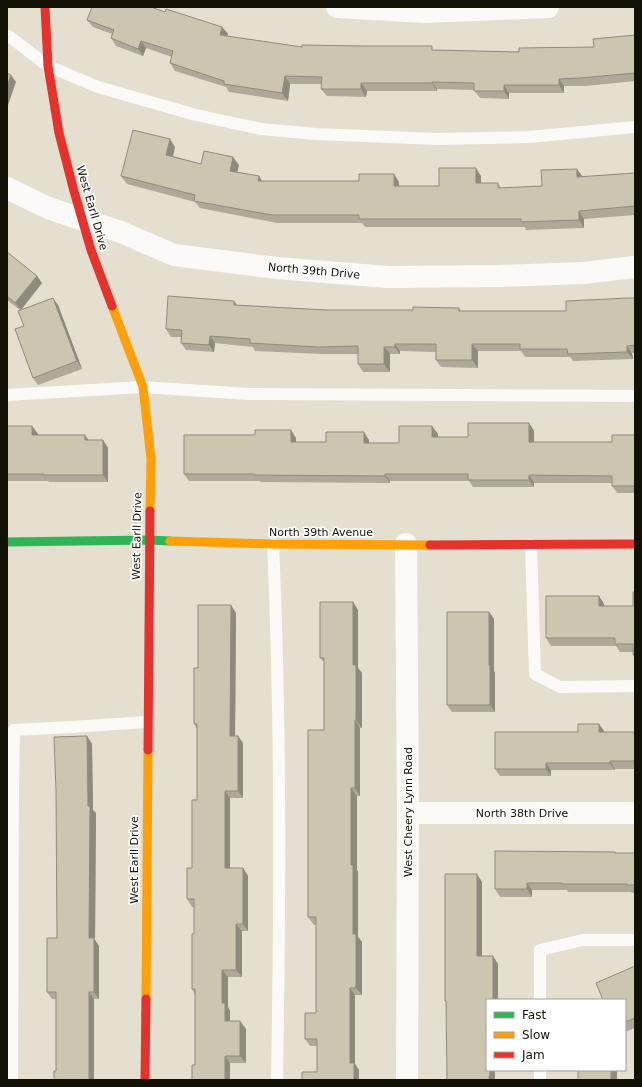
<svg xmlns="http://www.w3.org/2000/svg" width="642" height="1087" font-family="'DejaVu Sans',sans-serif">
  <rect width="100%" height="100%" fill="#e4dfcf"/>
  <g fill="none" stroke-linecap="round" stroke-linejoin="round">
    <g stroke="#fbfaf8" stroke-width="12">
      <polyline points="7,36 10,37 48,66 98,87 196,115 261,129 316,134 437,139 529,137 635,127"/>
      <polyline points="7,395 143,387 248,394 635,396"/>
      <path d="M273 544C281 722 280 901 277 1080"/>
      <polyline points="531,545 535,674 560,687 635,686"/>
      <polyline points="540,1000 540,950 583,940 635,940"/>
      <polyline points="540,1070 540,1080"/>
      <polyline points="12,1080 13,787 14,730 71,727 147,722"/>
    </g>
    <g stroke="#fbfaf8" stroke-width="22">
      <polyline points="337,7 425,12 548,7"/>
      <polyline points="7,188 46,207 83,220 121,232 174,255 276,268 388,277 499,276 583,273 635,267"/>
      <polyline points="406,544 408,813 407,1080"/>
      <polyline points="408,813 635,813"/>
    </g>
    <polyline stroke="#30b455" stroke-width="9" points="7,542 149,540 170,541"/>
    <g stroke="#ff9f0a" stroke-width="9">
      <polyline points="112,306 143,387 151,459 150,511"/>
      <polyline points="170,541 273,544 430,545"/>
      <polyline points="146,999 148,750"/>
    </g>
    <g stroke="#e5322d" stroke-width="9">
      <polyline points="45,7 48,66 59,133 74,191 91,250 112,306"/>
      <polyline points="430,545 635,544"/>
      <polyline points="148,750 150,511"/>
      <polyline points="145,1080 146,999"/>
    </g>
  </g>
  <g fill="#afaa98">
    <polygon points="165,12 222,27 228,34 227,36 302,47 519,52 594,47 635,35 635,81 585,86 564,86 564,93 509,93 509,99 480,98 474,90 437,89 437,91 367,91 366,97 327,96 321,89 322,84 290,84 288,101 229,92 226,87 175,71 170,63 172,57 146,48 143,56 116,46 111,38 112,34 93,27 87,20"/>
    <polygon points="175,147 173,156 201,164 239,165 237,172 259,176 262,181 399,182 399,186 439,186 481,176 481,183 498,183 501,188 542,186 583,177 635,173 635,215 584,219 584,228 526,230 525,227 365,227 362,223 277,223 200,208 195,202 127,184 121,176"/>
    <polygon points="7,252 37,276 42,283 21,310 58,305 82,369 38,385 33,378 24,326 20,310 7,300"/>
    <polygon points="628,298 635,298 635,353 632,353 633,359 573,361 570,357 525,357 521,351 478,351 478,368 441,367 436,360 436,352 400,351 400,354 390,354 390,372 363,372 358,364 358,354 323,354 255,351 253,347 215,343 214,352 186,350 181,343 182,337 171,337 166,329 234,301 237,305 326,310 413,310 459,308 461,311 566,311"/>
    <polygon points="529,423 534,431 534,442 612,442 635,435 635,493 617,493 612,486 612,483 534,483 534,487 473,487 469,481 390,481 390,483 261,482 260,481 189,481 184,474 296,438 296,442 326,442 369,440 369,443 399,443 438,434 438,437 468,437"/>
    <polygon points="7,426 32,426 38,434 38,435 89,440 103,440 108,448 108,482 49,482 48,481 7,481"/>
    <polygon points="635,592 635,659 633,655 633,652 620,652 616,646 551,646 546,638 599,596 604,604 604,606 633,606"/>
    <polygon points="353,602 358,610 358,668 362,673 362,728 360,728 360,796 357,796 357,870 358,872 358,937 362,942 362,995 355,995 355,1064 359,1070 359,1080 317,1072 317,1046 310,1046 305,1039 316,1013 316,925 314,925 308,917 324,730 324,662 320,658"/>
    <polygon points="489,612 494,619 494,671 495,673 495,712 452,712 447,705"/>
    <polygon points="236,613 235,736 238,736 243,743 243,798 230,798 230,868 243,868 248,876 248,931 242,931 242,977 228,977 228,1007 230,1011 230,1021 240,1021 246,1029 246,1063 230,1063 195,1065 195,994 192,989 194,934 194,907 192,907 187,899 192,868 197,800 197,729 194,724 198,668"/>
    <polygon points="599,724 604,731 604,732 635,732 635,769 615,769 615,770 551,770 551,776 500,776 495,769"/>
    <polygon points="87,736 92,744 93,810 96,813 95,940 99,946 99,999 94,999 94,1080 54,1080 56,1071 56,999 52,999 47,992 57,938"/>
    <polygon points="615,852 616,853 635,853 635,893 632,893 631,892 568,892 567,890 532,890 532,897 500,897 495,889"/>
    <polygon points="635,966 635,1028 625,1032 625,1000"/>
  </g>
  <g fill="#8f8b7c">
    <polygon points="222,27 228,34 225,42 220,35"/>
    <polygon points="141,41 146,48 143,56 138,49"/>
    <polygon points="11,75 16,82 7,108 7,86"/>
    <polygon points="285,76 290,84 288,101 282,93"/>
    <polygon points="559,79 564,86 564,93 559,85"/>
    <polygon points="432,82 437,89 437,91 432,83"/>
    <polygon points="361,83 367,91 366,97 361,89"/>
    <polygon points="504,85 509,93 509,99 504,91"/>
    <polygon points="170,139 175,147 171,163 166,155"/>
    <polygon points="233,157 239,165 236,178 230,171"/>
    <polygon points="476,168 481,176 481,191 476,183"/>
    <polygon points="577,169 583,177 577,177"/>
    <polygon points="394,174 399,182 399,194 394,186"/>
    <polygon points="259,176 264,184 258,181"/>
    <polygon points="579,211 584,219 584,228 579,220"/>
    <polygon points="37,276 42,283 21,310 15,303"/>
    <polygon points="53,298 58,305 82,369 77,361"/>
    <polygon points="234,301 239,309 234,305"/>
    <polygon points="210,336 215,343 214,352 209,345"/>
    <polygon points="395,344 400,351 400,354 395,347"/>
    <polygon points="472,344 478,351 478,368 472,360"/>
    <polygon points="627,346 632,353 633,359 627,352"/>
    <polygon points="384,347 390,354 390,372 384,364"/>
    <polygon points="529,423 534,431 534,449 529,442"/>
    <polygon points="32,426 38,434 38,442 32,435"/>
    <polygon points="432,426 438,434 438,445 432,437"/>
    <polygon points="291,430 296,438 296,450 291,442"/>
    <polygon points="364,432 369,440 369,450 364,443"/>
    <polygon points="85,435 90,442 85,440"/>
    <polygon points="103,440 108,448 108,482 103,475"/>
    <polygon points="385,474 390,481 390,483 385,476"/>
    <polygon points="529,475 534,483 534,487 529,480"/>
    <polygon points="599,596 604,604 604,614 599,606"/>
    <polygon points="353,602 358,610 358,668 362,673 362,728 356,720 353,665"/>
    <polygon points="231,605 236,613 235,743 230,736"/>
    <polygon points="489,612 494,619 494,671 495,673 495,712 490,705 489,665"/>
    <polygon points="355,720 360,728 360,796 355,788"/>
    <polygon points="599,724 604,731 604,740 599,732"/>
    <polygon points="87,736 92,744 93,810 96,813 95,940 99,946 99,999 94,992 89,938 88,806"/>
    <polygon points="238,736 243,743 243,798 238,791"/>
    <polygon points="610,761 615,769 615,770 610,763"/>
    <polygon points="546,763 551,770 551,776 546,769"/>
    <polygon points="351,788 357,796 357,870 358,872 358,937 362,942 362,995 356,988 353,934 351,865"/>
    <polygon points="225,791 230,798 230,876 225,868"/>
    <polygon points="243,868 248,876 248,931 243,924"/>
    <polygon points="477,874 482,882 482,964 477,956"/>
    <polygon points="527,883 532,890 532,897 527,889"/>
    <polygon points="236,924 242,931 242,977 236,970"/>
    <polygon points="493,956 498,964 498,1000 493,1000"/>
    <polygon points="222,970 228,977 228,1007 230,1011 230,1029 225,1021 222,1003"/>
    <polygon points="350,988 355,995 355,1064 359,1070 359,1080 354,1080 350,1063"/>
    <polygon points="89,992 94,999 94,1080 89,1080"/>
    <polygon points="240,1021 246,1029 246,1063 240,1056"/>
    <polygon points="225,1056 230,1063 230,1080 225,1080"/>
    <polygon points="490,1070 495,1070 495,1080 489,1080"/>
    <rect x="611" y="1070" width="6" height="10"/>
  </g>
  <g fill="#ccc6b1" stroke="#8f8b7c">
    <polygon points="92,7 151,7 165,12 166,9 222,27 220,35 302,47 302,45 362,46 432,46 432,50 519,52 519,48 594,47 593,39 635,35 635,73 580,78 559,79 559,85 504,85 504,91 474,91 474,83 432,82 432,83 361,83 361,89 321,89 322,77 285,76 282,93 224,84 224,81 170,63 173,51 141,41 138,49 111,38 114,30 87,20"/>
    <polygon points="7,73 11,75 7,86"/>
    <polygon points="133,130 170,139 166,155 201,164 204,151 233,157 230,171 259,176 258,181 359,181 359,174 394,174 394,186 439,186 439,168 476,168 476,183 498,183 498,188 542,186 541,170 577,169 577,177 635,173 635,206 579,211 579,220 521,222 521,219 359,219 359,215 272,215 194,201 195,195 121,176"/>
    <polygon points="7,252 37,276 15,303 7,296"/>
    <polygon points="168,296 234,301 234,305 326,310 413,310 413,307 459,308 459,311 566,311 566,301 628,298 635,298 635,345 627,346 627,352 568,354 567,349 520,349 520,344 472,344 472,360 436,360 436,344 395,344 395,347 384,347 384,364 358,364 358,346 318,347 250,343 250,339 210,336 209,345 181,343 182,330 166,329"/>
    <polygon points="53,298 77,361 33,378 15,329 24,326 18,311"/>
    <polygon points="468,423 529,423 529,442 612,442 612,435 635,435 635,486 612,486 612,476 529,475 529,480 468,480 468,474 385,474 385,476 255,475 255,474 184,474 184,435 255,435 255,430 291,430 291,442 326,442 326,432 364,432 364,443 399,443 399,426 432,426 432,437 468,437"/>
    <polygon points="7,426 32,426 32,435 85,435 85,440 103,440 103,475 44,475 44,474 7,474"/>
    <polygon points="633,592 635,592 635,655 633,655 633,644 615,644 615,638 546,638 546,596 599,596 599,606 633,606"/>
    <polygon points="320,602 353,602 353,665 356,665 356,720 355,720 355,788 351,788 351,865 353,865 353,934 356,934 356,988 350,988 350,1063 354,1063 354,1080 302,1080 302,1072 317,1072 317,1039 305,1039 305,1013 316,1013 316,917 308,917 308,730 324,730 324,658 320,658"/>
    <polygon points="198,605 231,605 230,736 238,736 238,791 225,791 225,868 243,868 243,924 236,924 236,970 222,970 222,1003 225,1003 225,1021 240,1021 240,1056 225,1056 225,1080 192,1080 192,1065 195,1065 195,989 192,989 192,934 194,934 194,899 187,899 187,868 192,868 192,800 197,800 197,724 194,724 194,668 198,668"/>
    <polygon points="447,612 489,612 489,665 490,665 490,705 447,705"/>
    <polygon points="578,724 599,724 599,732 635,732 635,761 610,761 610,763 546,763 546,769 495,769 495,732 578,732"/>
    <polygon points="87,736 88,806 90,806 89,938 94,938 94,992 89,992 89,1080 54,1080 54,1071 56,1071 56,992 47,992 47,938 57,938 56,791 54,737"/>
    <polygon points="495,851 615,852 615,853 635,853 635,885 627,885 627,884 562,884 562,883 527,883 527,889 495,889"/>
    <polygon points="445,874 477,874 477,956 493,956 493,1000 487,1000 487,1070 490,1070 489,1080 447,1080 446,1001 445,1001"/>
    <polygon points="635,966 635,1018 625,1022 625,1000 603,1000 596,983"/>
    <rect x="578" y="1070" width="33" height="10"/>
  </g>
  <g text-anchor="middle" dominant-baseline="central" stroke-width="3.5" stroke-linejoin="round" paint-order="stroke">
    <g font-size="11" fill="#131006" stroke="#fff">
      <text transform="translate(92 208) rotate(74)">West Earll Drive</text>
      <text transform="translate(314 271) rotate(5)">North 39th Drive</text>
      <text x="321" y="532">North 39th Avenue</text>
      <text transform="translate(137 536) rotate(-89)">West Earll Drive</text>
      <text transform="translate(408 812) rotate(-90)">West Cheery Lynn Road</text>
      <text x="522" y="813">North 38th Drive</text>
      <text transform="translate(134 860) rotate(-90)">West Earll Drive</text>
    </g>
  </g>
  <rect width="642" height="1087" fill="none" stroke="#131006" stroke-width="16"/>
  <rect x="486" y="999" width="140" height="72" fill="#ffffff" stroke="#a19f9b"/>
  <rect x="494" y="1012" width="20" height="6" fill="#30b455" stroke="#a19f9b"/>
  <text x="522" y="1019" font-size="12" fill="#131006">Fast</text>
  <rect x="494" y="1032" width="20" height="6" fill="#ff9f0a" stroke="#a19f9b"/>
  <text x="522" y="1039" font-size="12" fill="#131006">Slow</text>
  <rect x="494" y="1052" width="20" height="6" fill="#e5322d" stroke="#a19f9b"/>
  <text x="522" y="1059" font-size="12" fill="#131006">Jam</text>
</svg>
